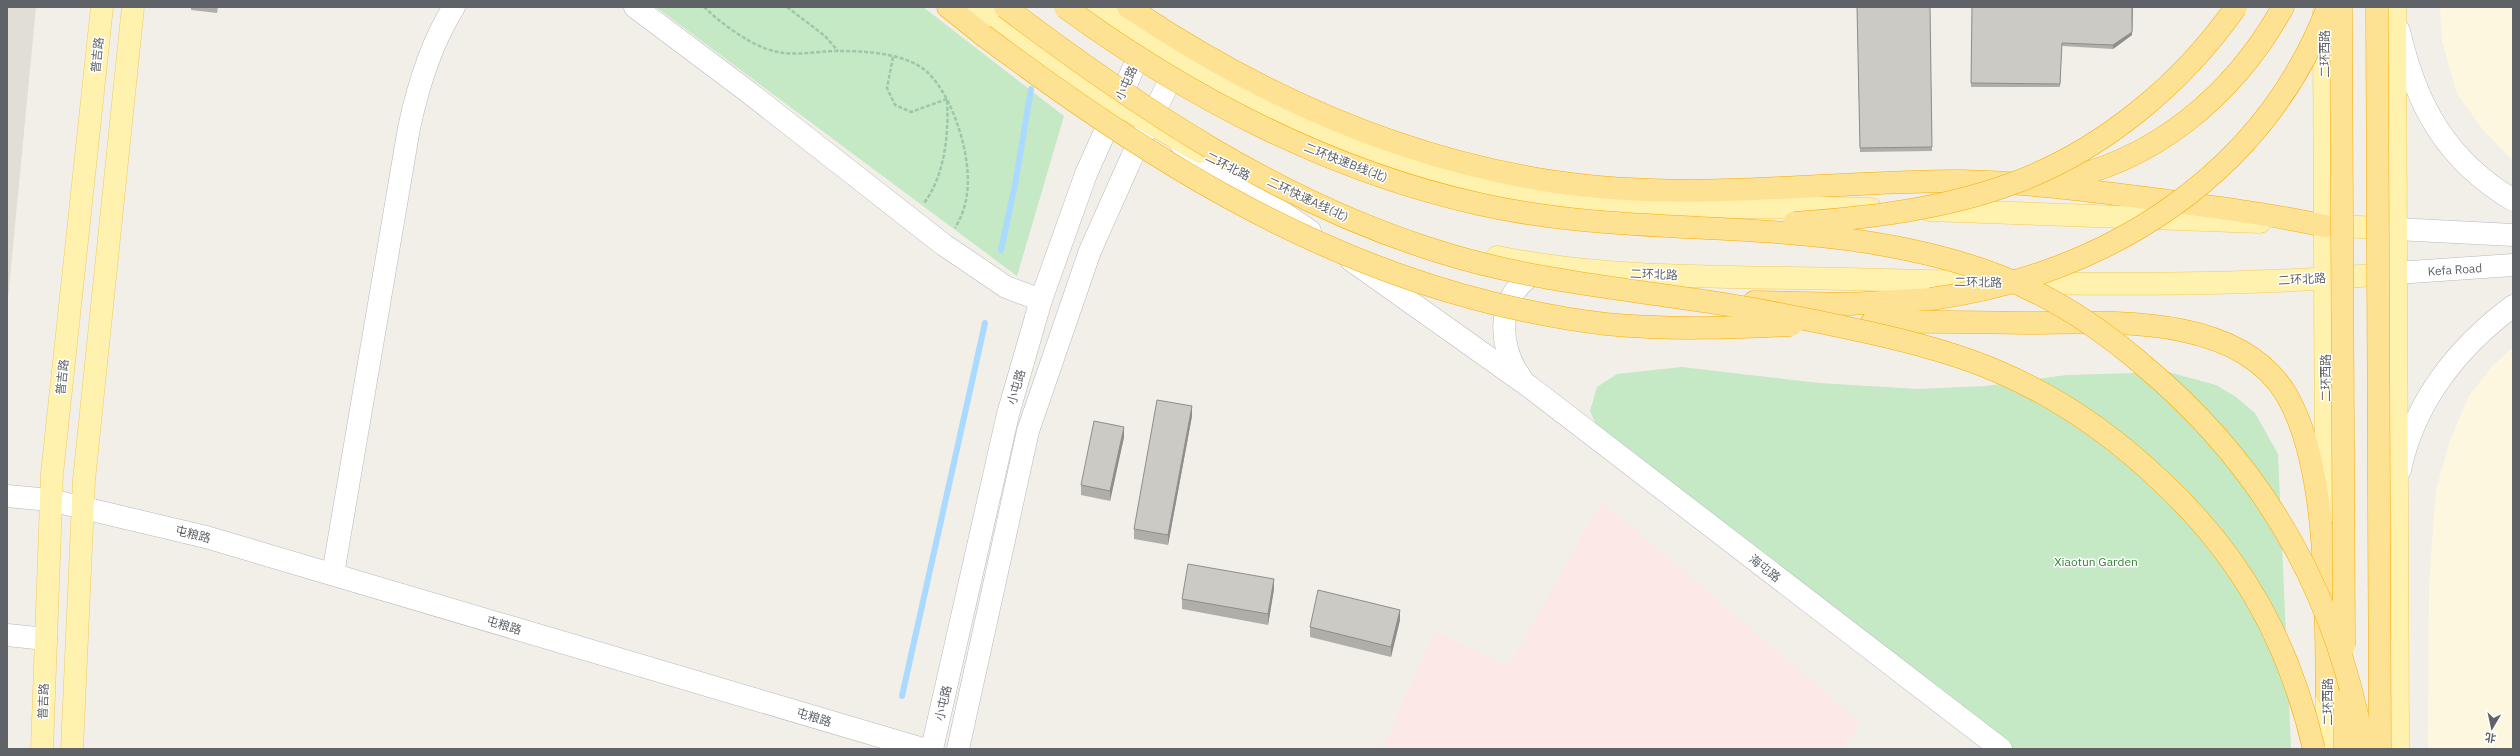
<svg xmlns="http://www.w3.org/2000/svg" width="2520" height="756" font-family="'IBM Plex Sans','Noto Sans SC',sans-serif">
  <rect width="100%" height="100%" fill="#f1efe8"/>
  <g fill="#fef7e0">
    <polygon points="2440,7 2513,7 2513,161 2484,131 2457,94 2442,41"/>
    <polygon points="2513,347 2513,749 2428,749 2429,584 2436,490 2450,440 2469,396 2492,366"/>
  </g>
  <polygon fill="#e1ded6" points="7,7 36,7 7,309"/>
  <polygon fill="#fce8e6" points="1602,501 1860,722 1843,749 1382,749 1435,631 1508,667"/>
  <g fill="#c5e8c5">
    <polygon points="656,7 923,7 1064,116 1017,276"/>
    <polygon points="1682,367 1819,383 1918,389 1986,386 2067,375 2168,372 2216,385 2236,397 2255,413 2278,454 2291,749 2012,749 1599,431 1590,411 1597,387 1617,374"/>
  </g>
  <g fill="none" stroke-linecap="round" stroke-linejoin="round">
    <g stroke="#aadaff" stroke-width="6">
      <polyline points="1001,250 1015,185 1031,89"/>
      <polyline points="902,696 985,323"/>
    </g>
    <g stroke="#b5b8bc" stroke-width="23">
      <g id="street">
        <polyline points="635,7 747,91 944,245 1006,287 1041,300"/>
        <polyline points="7,496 50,500 206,537 923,749"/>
        <path d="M333 574 409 128C418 86 431 43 454 7"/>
        <polyline points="7,635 46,639"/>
      </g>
    </g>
    <g stroke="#b6babf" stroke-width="23">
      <g id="secondary">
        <path d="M2399 31C2416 105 2446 160 2513 200"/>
        <polyline points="1181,144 1310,231"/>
        <polyline points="2396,229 2513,235"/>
        <polyline points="1351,260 1530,387 2001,749"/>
        <path id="s1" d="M2396 273 2513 265"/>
        <path d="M1521 378C1494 342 1498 285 1545 269"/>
        <path d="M2400 470C2414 402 2458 347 2513 306"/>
        <polyline points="932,749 1008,414 1041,300 1086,174 1146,40"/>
        <polyline points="958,749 1028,431 1090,251 1131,159 1180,60"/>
      </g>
    </g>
    <g stroke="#f2c960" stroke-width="23">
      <g id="primary">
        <polyline points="976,7 1074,78 1200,152"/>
        <path d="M1096 7C1236 103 1394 175 1563 197 1664 210 1769 206 1871 209"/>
        <polyline points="2395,7 2398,749"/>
        <polyline points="2324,12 2326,512"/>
        <polyline points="1929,210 2260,222"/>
        <polyline points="2323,225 2396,229"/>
        <path d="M1497 257C1610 280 1729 276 1844 279 2028 283 2212 290 2396 273"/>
        <polyline points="2327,676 2327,749"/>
        <polyline points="42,749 52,474 102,7"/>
        <polyline points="72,749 84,480 133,7"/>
      </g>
    </g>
    <g stroke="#f9ab00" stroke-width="23">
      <g id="highway">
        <polyline points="948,7 983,35"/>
        <path d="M1128 7C1257 94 1401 159 1556 182 1690 202 1826 181 1960 181 2023 182 2085 190 2146 198 2206 206 2266 213 2325 226"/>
        <path d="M2053 181C2154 163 2234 95 2283 7"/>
        <polyline points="1754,302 1850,304 1931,299"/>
        <path d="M1872 322C1923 321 1974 322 2025 323 2107 323 2236 312 2286 394 2330 468 2325 610 2327 695"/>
      </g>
    </g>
    <g stroke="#9cc7a9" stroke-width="2.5" stroke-dasharray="4 2" stroke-linecap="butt">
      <path d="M704 7C718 21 748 43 767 49 793 58 813 51 839 51 865 51 905 53 926 71 945 88 957 119 963 143 970 173 971 202 955 228"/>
      <polyline points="787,7 825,36 838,51"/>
      <path d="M893 57 887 88 895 105 911 112 947 99C949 132 945 176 924 203"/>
    </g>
    <use href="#street" stroke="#fff" stroke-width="22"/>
    <use href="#secondary" stroke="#fff" stroke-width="22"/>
    <use href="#primary" stroke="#fff2af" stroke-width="22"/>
    <use href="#highway" stroke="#fde293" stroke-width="22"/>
    <g stroke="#f9ab00" stroke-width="23" stroke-linecap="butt">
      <g id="highway-bridge">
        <path d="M1005 7C1139 108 1278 202 1440 252 1519 277 1600 286 1682 298 1743 306 1803 318 1862 331 1908 341 1956 353 1999 372 2060 398 2116 438 2163 483 2243 558 2289 643 2314 749"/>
        <path d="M1065 7C1188 97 1330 171 1479 204 1606 233 1737 222 1866 242 1911 249 1956 259 1999 276 2052 296 2100 328 2143 365 2264 466 2337 594 2364 749"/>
        <polyline points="2341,7 2344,646"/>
        <polyline points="2377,7 2380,749"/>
        <path d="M983 35C1139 152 1301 256 1492 303 1529 312 1568 320 1606 324 1667 330 1730 328 1791 325"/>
        <path d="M1794 223C1868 218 1944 209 2014 183 2103 150 2182 84 2236 7"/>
        <path d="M1931 299C2106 275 2263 176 2328 7"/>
        <polyline points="2345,700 2345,749"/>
      </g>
    </g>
    <use href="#highway-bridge" stroke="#fde293" stroke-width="22"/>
  </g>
  <g fill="#afaea9">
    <polygon points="191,7 218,7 217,13 191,10"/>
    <polygon points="1857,7 1930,7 1932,151 1860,152"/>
    <polygon points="1972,7 2133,7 2132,35 2113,49 2062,46 2060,87 1971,87"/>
    <polygon points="1192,416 1168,545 1134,539 1134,529"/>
    <polygon points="1124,437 1110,501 1081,495 1081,485"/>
    <polygon points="1274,589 1268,625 1182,609 1182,599"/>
    <polygon points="1400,620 1391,657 1310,637 1310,627"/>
  </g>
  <g fill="#8f8d8a">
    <polygon points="2133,7 2132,35 2113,49 2113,45"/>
    <polygon points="1192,406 1192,416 1168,545 1168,535"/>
    <polygon points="1124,427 1124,437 1110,501 1110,491"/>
    <polygon points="1274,579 1274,589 1268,625 1268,614"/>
    <polygon points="1400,610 1400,620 1391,657 1391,647"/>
  </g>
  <g fill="#cccac5" stroke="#8f8d8a">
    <polygon points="1857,7 1930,7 1932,147 1860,148"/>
    <polygon points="1972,7 2132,7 2132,32 2113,45 2062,43 2060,84 1971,83"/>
    <polygon points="1157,400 1192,406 1168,535 1134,529"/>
    <polygon points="1094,421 1124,427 1110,491 1081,485"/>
    <polygon points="1188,564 1274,579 1268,614 1182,599"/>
    <polygon points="1318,590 1400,610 1391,647 1310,627"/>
  </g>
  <g text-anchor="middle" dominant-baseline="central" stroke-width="3" stroke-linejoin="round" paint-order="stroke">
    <g font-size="12" fill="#5f6368" stroke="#fff">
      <text transform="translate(2324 54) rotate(-90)">二环西路</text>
      <text transform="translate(97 55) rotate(-84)">普吉路</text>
      <text transform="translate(1126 83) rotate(-66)">小屯路</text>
      <text transform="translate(1346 162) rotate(21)">二环快速B线(北)</text>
      <text transform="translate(1228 166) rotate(26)">二环北路</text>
      <text transform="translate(1308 199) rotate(25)">二环快速A线(北)</text>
      <text stroke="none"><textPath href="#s1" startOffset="59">Kefa Road</textPath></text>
      <text transform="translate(1654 274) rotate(2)">二环北路</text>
      <text transform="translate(2302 279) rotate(-3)">二环北路</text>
      <text transform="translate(1978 282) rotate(1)">二环北路</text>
      <text transform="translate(62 377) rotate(-84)">普吉路</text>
      <text transform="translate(2325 378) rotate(-90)">二环西路</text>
      <text transform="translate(1016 387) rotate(-74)">小屯路</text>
      <text transform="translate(193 534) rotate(14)">屯粮路</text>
      <text transform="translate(1765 568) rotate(38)">海屯路</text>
      <text transform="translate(504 625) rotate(17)">屯粮路</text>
      <text transform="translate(43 701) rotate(-88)">普吉路</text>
      <text transform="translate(2327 702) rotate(-90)">二环西路</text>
      <text transform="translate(943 703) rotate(-77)">小屯路</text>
      <text transform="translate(814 717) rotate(17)">屯粮路</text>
    </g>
    <g font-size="12" fill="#348238" stroke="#fff">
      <text x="2096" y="561">Xiaotun Garden</text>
    </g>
  </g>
  <rect width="2520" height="756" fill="none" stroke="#5f6368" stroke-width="16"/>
  <g transform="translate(2492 728) rotate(189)" stroke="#ffffff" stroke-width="3" paint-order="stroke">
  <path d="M0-3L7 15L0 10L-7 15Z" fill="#5f6368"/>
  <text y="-6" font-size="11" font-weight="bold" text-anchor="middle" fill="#5f6368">北</text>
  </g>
</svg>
